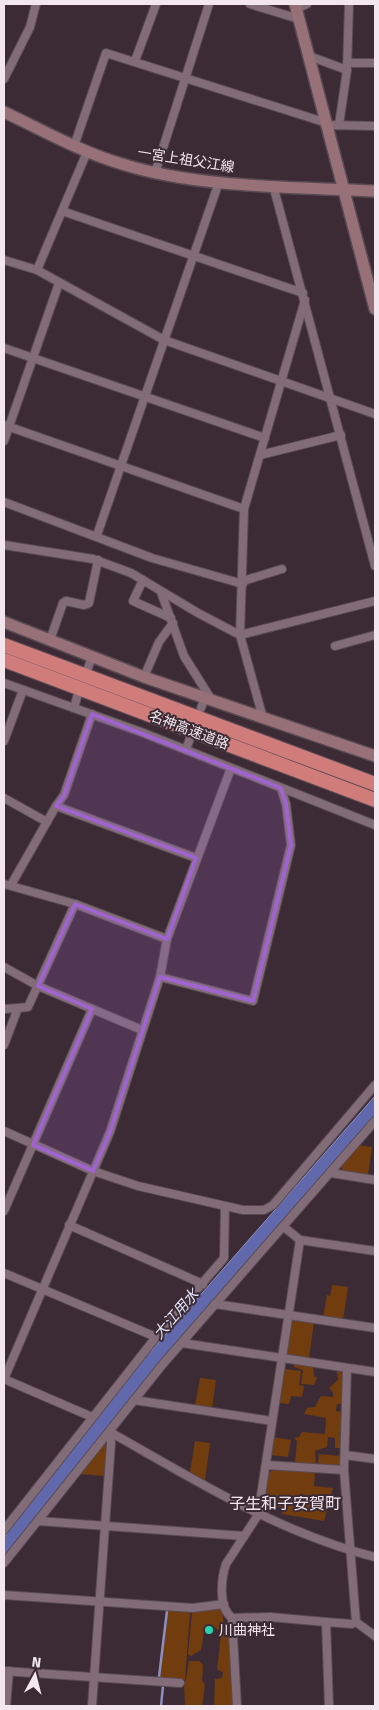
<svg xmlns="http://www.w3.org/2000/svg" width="379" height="1710" font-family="'Fira Sans','Noto Sans JP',sans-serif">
  <rect width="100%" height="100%" fill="#3c2b34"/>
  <g fill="#713d0f">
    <polygon points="359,1145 372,1147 368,1175 343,1171 341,1167"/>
    <polygon points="332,1285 348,1287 343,1320 323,1317 327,1295 330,1296"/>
    <polygon points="295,1319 314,1322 309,1358 289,1356 287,1352 291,1323"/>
    <polygon points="295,1363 313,1366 314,1376 317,1378 314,1385 301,1384 303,1370 294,1367"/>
    <polygon points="284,1369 301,1371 299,1385 304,1386 302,1397 291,1396 289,1404 279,1403"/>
    <polygon points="340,1370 343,1375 342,1404 337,1404 336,1411 342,1412 341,1448 335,1448 335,1438 328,1437 327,1447 315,1451 316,1465 295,1463 297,1441 294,1438 299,1437 302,1432 325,1434 326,1418 304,1414 307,1408 315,1407 321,1396 333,1397 333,1392 329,1388 338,1380 337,1372"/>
    <polygon points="200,1378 216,1380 212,1409 195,1406"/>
    <polygon points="274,1437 291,1440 288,1457 271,1455"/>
    <polygon points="195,1441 210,1443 205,1481 190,1472"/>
    <polygon points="104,1443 107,1445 105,1476 80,1474"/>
    <polygon points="319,1454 341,1456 341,1464 338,1466 318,1465"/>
    <polygon points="273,1470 315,1472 314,1486 333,1488 324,1521 282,1514 283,1508 264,1504 268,1473"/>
    <polygon points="217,1608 222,1610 224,1626 218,1630 213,1626 205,1626 201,1650 191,1656 188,1654 192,1613 194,1611"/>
    <polygon points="168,1610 190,1612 185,1680 160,1678"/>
    <polygon points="231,1629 234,1706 214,1706 215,1679 222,1678 223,1672 217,1670 221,1634"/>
    <polygon points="189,1661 199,1661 203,1665 202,1680 205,1685 202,1706 185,1706 184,1682 186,1680"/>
  </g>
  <polygon fill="#6169ac" stroke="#8d8fc0" points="375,1096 375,1115 160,1362 4,1559 4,1537 145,1358"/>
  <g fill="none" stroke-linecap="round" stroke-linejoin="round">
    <g stroke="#8d8fc0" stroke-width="2.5">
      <polyline points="159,1677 167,1611"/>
      <polyline points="161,1706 163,1686"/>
    </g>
    <g stroke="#594a52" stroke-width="10">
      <g id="street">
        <polyline points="250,4 299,19"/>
        <polyline points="296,9 307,4"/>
        <polyline points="309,56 347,70"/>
        <polyline points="135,61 156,4"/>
        <polyline points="347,63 375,63"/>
        <polyline points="4,79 30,27 36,4"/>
        <polyline points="328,125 375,126"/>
        <polyline points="339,125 347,70 349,4"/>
        <polyline points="74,146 106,53 327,123"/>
        <polyline points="155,173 209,4"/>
        <polyline points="273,185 375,566"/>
        <polyline points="62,211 303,293"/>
        <polyline points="4,260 37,270 164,340 375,414"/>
        <polyline points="37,270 87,152"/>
        <polyline points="4,348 265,438"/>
        <polyline points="4,425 244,509"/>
        <polyline points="4,441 59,283"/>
        <polyline points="260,455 341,435"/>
        <polyline points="4,502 152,558 243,584"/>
        <polyline points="97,535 219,182"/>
        <polyline points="4,545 93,559 131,573 198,613 240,635 375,601"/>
        <polyline points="143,580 133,601 171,618"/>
        <polyline points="243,581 282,569"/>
        <polyline points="161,592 184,656 211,699"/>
        <polyline points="50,640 63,603 66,601 84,605 89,603 98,560"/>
        <polyline points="335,646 375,635"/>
        <polyline points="88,668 92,657"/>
        <polyline points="144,677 159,642 173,623"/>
        <polyline points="4,683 141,732 375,825"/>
        <polyline points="74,708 77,697"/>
        <polyline points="201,708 205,698"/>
        <polyline points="263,718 240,635 244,509 305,300"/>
        <polyline points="4,741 23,690"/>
        <polyline points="186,750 190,738"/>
        <polyline points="4,798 47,822"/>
        <polyline points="56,806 196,858"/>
        <polyline points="4,884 75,904 167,939"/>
        <polyline points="11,885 56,806 64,795 92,714"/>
        <polyline points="4,967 38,986 142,1030"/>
        <polyline points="160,977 253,1001 291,845 286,804 281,788"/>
        <polyline points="4,1009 18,1008"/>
        <polyline points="4,1045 18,1008 28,1007 75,904"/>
        <polyline points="4,1131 93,1171 138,1186 243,1210 264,1210 273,1205 375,1085"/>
        <polyline points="331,1173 375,1180"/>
        <polyline points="4,1211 92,1009"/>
        <polyline points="69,1225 203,1284"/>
        <polyline points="284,1227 300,1240 375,1251"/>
        <path d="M300 1240 258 1515 226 1564C221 1579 218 1607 232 1618L270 1617 326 1622"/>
        <polyline points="4,1273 156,1337"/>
        <polyline points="215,1304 375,1328"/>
        <polyline points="182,1343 375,1372"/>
        <polyline points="347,1368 344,1470 356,1622 375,1636"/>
        <polyline points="4,1379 110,1132 160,977 167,939 231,768"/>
        <polyline points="4,1379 92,1417"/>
        <polyline points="134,1400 272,1421"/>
        <polyline points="345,1455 375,1459"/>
        <polyline points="266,1465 344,1470"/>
        <polyline points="38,1521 244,1536"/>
        <polyline points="4,1530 156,1337 224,1258 225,1206"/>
        <polyline points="4,1563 163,1364 375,1121"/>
        <polyline points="4,1595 193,1608 224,1604"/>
        <polyline points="232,1618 237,1706"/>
        <polyline points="4,1671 180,1683"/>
        <polyline points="6,1706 9,1671"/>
        <path d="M92 1706 111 1443 110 1432C195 1480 279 1533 375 1557"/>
        <polyline points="329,1706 326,1622 352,1624 356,1622"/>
      </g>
    </g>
    <g stroke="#594a52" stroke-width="14">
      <g id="secondary">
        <polyline points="295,4 375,309"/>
        <path d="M4 112C42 130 81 152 122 164 197 188 296 187 375 191"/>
        <polyline points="4,622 144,677 375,756"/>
      </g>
    </g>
    <g stroke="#594a52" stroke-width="16">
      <g id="highway">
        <polyline points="4,645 375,784"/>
        <polyline points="4,660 375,800"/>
      </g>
    </g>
    <use href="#street" stroke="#816c77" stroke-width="8"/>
    <use href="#secondary" stroke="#987178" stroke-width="11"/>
    <use href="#highway" stroke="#cf7c7b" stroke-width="14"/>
  </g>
  <path fill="#9f64cd" fill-opacity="0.2" stroke="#9f64cd" stroke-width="4" stroke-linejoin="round" d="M92 714 281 788 286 804 291 845 253 1001 160 977 110 1132 93 1171 33 1145 92 1009 38 986 75 904 167 939 196 858 56 806 64 795Z"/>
  <circle fill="#26d5ae" stroke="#3c2b34" stroke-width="2" cx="209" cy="1630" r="5"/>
  <g text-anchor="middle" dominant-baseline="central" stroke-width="4" stroke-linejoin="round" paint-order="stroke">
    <g font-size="14" fill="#f3e7ed" stroke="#3c2b34">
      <text transform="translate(186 160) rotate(9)">一宮上祖父江線</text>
      <text transform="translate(189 730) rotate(21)">名神高速道路</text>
    </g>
    <g font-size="14" fill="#f3e7ed" stroke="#3c2b34" text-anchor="start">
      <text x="219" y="1630">川曲神社</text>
    </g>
    <g font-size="15" font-style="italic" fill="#dfe2f6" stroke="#3c2b34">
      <text transform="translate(176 1314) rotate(-49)">大江用水</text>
    </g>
    <g font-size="16" fill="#f3e7ed" stroke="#3c2b34">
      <text x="285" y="1503">子生和子安賀町</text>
    </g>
  </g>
  <rect width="379" height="1710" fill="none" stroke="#f3e7ed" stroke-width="10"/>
  <g transform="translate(35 1675) rotate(7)" stroke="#3c2b34" stroke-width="4" paint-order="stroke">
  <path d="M0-4L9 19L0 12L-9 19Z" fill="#f3e7ed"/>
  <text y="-8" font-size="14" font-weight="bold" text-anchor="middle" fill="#f3e7ed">N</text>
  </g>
</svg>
